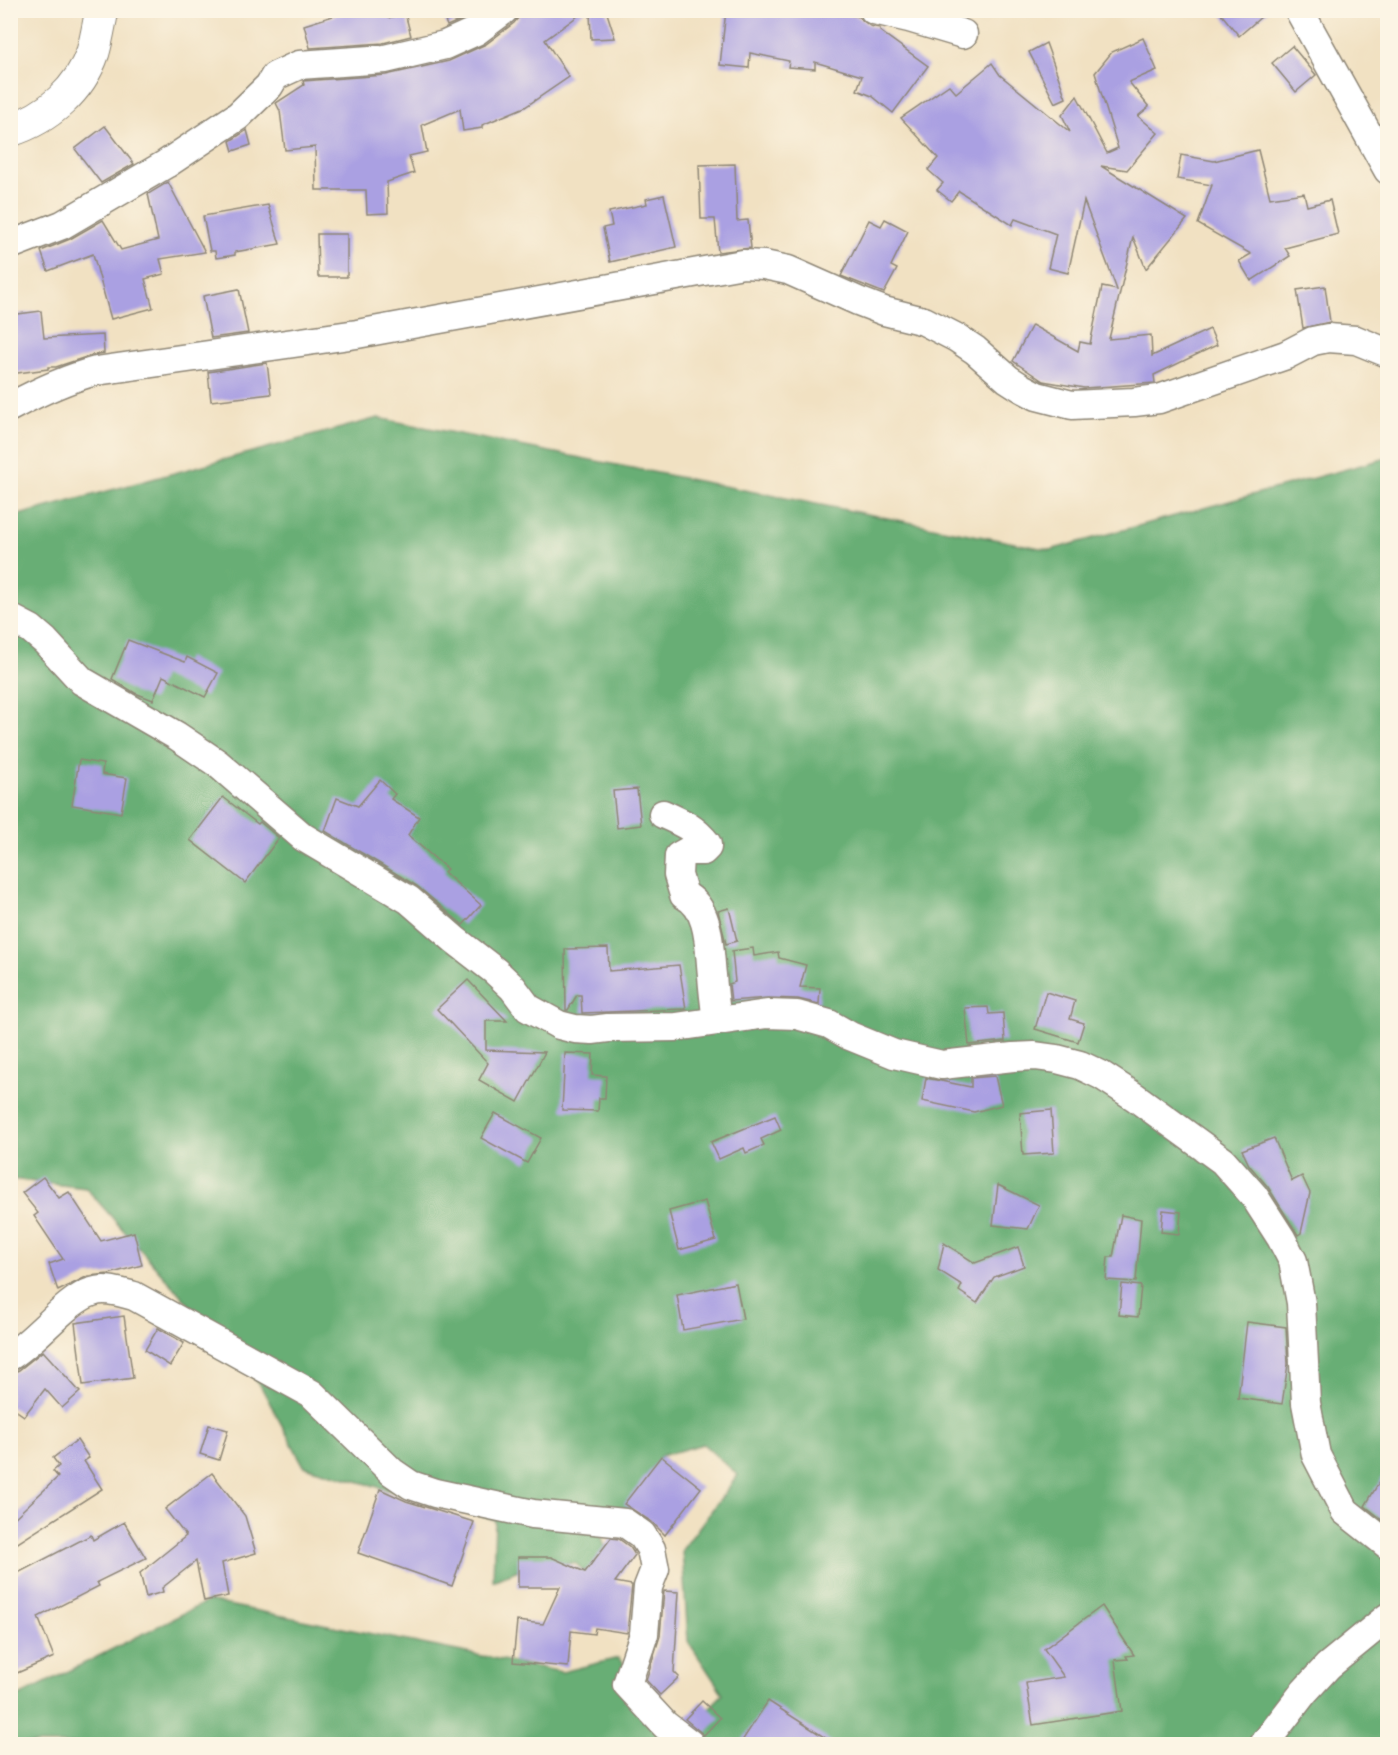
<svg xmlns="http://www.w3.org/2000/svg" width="1398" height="1755" font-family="Alegreya,serif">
  <rect width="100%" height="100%" fill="#fcf5e5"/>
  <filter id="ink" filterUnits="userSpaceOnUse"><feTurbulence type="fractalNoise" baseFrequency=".0167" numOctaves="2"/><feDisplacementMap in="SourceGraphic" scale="12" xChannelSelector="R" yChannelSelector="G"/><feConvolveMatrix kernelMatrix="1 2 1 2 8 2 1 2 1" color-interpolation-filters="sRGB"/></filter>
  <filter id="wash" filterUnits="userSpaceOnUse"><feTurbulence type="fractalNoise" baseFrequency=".008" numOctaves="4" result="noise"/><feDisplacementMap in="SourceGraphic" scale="24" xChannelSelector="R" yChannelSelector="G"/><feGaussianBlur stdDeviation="1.35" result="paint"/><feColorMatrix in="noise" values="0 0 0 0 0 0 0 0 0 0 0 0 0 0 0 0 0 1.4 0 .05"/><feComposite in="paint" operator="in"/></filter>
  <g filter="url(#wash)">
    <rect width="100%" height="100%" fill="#f1e1c2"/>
    <polygon fill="#67ae74" stroke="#496c50" stroke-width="1.5" points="378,418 1050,550 1387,458 1387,1744 11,1744 11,1700 208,1601 562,1672 618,1658 688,1729 723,1694 688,1641 682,1550 738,1475 703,1444 661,1456 633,1507 600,1532 610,1561 600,1585 575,1563 527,1566 493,1581 495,1520 304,1466 260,1385 86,1188 11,1179 11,517"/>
    <g id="blocks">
      <g fill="#aaa0e2">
        <polygon points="352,10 385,10 388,18 405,13 411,36 383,43 310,48 304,25"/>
        <polygon points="441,10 476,10 468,17 447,26"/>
        <polygon points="520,10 586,10 545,40 569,77 525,107 482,125 482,128 463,131 460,109 422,125 427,152 409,156 414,173 387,182 388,213 367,214 366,190 316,190 315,147 285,150 280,111 276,103 304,85 303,81 386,75 449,61 486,44 514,23 519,17"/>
        <polygon points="590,10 606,10 615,38 591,39"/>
        <polygon points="726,10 779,16 779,10 817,10 840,12 840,14 857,16 870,26 880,28 880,31 928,66 893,113 872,96 857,90 862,76 815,62 815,69 788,67 789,61 750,53 749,68 720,65"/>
        <polygon points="1218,10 1269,10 1239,36"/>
        <polygon points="1143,38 1157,70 1129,82 1149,107 1138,116 1158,133 1127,170 1101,166 1187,219 1146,269 1133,237 1109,339 1151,335 1152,356 1210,329 1217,345 1154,375 1155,383 1084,388 1043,381 1013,361 1032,325 1078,351 1080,342 1090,344 1102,287 1117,290 1084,201 1068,273 1048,268 1056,234 1015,219 1012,225 959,191 951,201 937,190 943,183 928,170 938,158 901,118 949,85 956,93 992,63 1000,75 1070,132 1062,115 1077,96 1107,153 1118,148 1095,73 1112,52"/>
        <polygon points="1046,43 1066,98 1055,103 1029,52"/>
        <polygon points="1292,46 1316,75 1296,92 1272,63"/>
        <polygon points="105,126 134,164 101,183 75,149"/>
        <polygon points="247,130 251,145 233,151 230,141"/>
        <polygon points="1258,150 1270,198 1304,193 1307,206 1330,200 1338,234 1285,248 1290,256 1251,281 1239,261 1251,254 1198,224 1212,185 1177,179 1181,155 1214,161"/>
        <polygon points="735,164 737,221 748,220 751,248 718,252 715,219 701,219 699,165"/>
        <polygon points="168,182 205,252 160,259 164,274 145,279 153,308 111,319 93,254 48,271 41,251 70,239 103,220 121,250 158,240 148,194"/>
        <polygon points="664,195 676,247 610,262 603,228 612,226 609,212 647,204 646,199"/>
        <polygon points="268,205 280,244 235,252 235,255 216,258 215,251 210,251 203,216"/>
        <polygon points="885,219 908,231 891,266 897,269 884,293 841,276 869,220 881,226"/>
        <polygon points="317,234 347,234 347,277 318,277"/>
        <polygon points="1325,286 1330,322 1303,328 1297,290"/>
        <polygon points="239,289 248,333 211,338 203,296"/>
        <polygon points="41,311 44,338 103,335 104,353 92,355 56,367 48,367 48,369 10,374 10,315"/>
        <polygon points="267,363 271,394 211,401 208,372"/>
        <polygon points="128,640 185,662 187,657 218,673 205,697 163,676 153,700 135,693 112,679"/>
        <polygon points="79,760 103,764 102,774 127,778 121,813 72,805"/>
        <polygon points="380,780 395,794 391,799 419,817 408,835 447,869 444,872 481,905 463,925 417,886 325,831 337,798 358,806"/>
        <polygon points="637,789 641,825 617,828 613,791"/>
        <polygon points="223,797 258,824 260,822 279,838 245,883 190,840"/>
        <polygon points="729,908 737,941 726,944 718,911"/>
        <polygon points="608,948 609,971 679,965 686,1009 582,1013 581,995 577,995 568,1010 566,1010 565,949"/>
        <polygon points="753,948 754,956 778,952 779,958 806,965 800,987 820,988 819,1004 798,999 768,998 731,1001 729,984 735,982 732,951"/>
        <polygon points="468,980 507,1021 486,1021 486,1050 545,1052 518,1102 479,1080 488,1063 437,1009"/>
        <polygon points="1046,992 1075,1001 1070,1019 1084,1023 1078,1042 1035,1029"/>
        <polygon points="988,1007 989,1014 1003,1013 1005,1041 969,1045 965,1008"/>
        <polygon points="565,1053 593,1054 592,1075 606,1076 605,1098 599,1098 598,1111 562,1110"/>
        <polygon points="995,1076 1002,1105 974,1112 922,1101 926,1078 971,1087 971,1078"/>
        <polygon points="1051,1110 1054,1153 1023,1155 1020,1113"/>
        <polygon points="495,1113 541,1138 527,1163 481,1138"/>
        <polygon points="775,1116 781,1130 761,1139 764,1145 746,1153 744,1148 719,1159 711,1142"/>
        <polygon points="1274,1138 1292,1181 1302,1176 1310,1193 1301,1233 1298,1235 1268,1187 1249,1165 1242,1150"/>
        <polygon points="43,1177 59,1198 69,1192 101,1241 134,1232 142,1265 109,1274 88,1276 58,1291 49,1264 63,1259 34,1216 38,1213 22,1193"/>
        <polygon points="998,1185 1039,1205 1028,1229 993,1225"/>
        <polygon points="705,1201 716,1240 679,1250 669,1211"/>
        <polygon points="1163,1210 1181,1212 1179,1234 1161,1232"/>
        <polygon points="1121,1215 1141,1219 1136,1282 1106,1280 1108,1257 1113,1257"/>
        <polygon points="944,1243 975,1263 1018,1247 1024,1266 994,1277 977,1303 959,1291 962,1285 938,1270"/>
        <polygon points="736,1283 743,1319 683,1330 677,1295"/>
        <polygon points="1122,1284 1141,1286 1138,1317 1119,1315"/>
        <polygon points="124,1316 133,1378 83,1385 75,1323"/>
        <polygon points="1247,1322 1286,1327 1288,1364 1282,1404 1238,1398"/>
        <polygon points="158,1328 184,1343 170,1366 145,1350"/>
        <polygon points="43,1351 80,1392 62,1408 45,1389 24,1416 10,1406 10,1374 19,1370"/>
        <polygon points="209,1425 228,1430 219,1460 200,1454"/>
        <polygon points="77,1440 89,1458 84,1461 102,1489 10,1548 10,1522 58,1477 53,1471 59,1466 53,1458"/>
        <polygon points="661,1456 701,1488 665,1535 652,1522 624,1504"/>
        <polygon points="1388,1467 1388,1524 1365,1506"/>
        <polygon points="212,1473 245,1516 256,1553 222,1563 228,1596 204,1601 196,1561 162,1588 163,1592 146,1597 140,1573 186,1536 165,1509"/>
        <polygon points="380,1489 406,1501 474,1522 452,1586 358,1553"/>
        <polygon points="124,1522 146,1558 97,1582 99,1586 38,1617 54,1657 10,1676 10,1577 91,1535 93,1540"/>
        <polygon points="611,1538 619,1539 630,1547 635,1555 615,1582 632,1585 627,1633 595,1628 594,1634 571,1631 568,1667 513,1662 517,1621 543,1624 560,1587 518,1587 518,1557 551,1557 585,1572"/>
        <polygon points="664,1591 679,1592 674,1672 679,1677 660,1695 646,1680 660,1636"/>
        <polygon points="1102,1606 1134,1655 1126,1656 1128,1659 1115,1660 1122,1711 1033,1725 1026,1683 1064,1677 1044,1649"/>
        <polygon points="702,1701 720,1718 704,1735 685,1719"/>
        <polygon points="768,1701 835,1744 740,1744"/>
      </g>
    </g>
  </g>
  <g filter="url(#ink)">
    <use href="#blocks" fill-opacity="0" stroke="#8e8676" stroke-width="1.5"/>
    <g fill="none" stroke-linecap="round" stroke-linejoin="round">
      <g stroke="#8e8676" stroke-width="31">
        <g id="minor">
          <polyline points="874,10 909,18 963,34"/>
          <polyline points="1299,10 1388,170"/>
          <polyline points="10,245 62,225 166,164 238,116 269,86 275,76 299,65 385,59 445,45 476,31 504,10"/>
          <path d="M10 407C38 392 65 379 96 371L357 334 743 264 764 265 788 270 858 301 884 311 924 321 957 338 975 350 1008 379 1022 388 1037 396 1072 405 1134 402 1159 399 1286 355 1313 341 1328 338 1356 340 1388 353"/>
          <polyline points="10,618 31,629 45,641 82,681 177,736 217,763 303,837 409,900 455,940 495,971 513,988 528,1008 559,1025 575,1029 592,1030 608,1028 676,1027 767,1014 797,1015 829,1024 850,1036 894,1054 942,1065 1013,1057 1035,1056 1057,1059 1080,1065 1101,1075 1135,1097 1223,1161 1254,1196 1281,1238 1293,1261 1301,1303 1306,1403 1316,1455 1345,1511 1388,1545"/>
          <path d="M663 814C681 822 695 828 707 844V847L703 851H688L679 856 678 875 684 895C711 908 709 950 712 975 713 990 715 1006 717 1021"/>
          <path d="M10 1356C37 1340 66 1300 92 1292 106 1287 121 1293 134 1296L312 1394 392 1472 411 1485 435 1493 533 1514 625 1523 642 1535 651 1549 655 1569 648 1587 644 1634 627 1684 665 1725 690 1744"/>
          <polyline points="1264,1744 1304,1692 1328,1666 1388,1617"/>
        </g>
      </g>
      <g stroke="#8e8676" stroke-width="35">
        <path id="secondary" d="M10 130C48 118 80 90 93 52 97 38 99 24 102 10"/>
      </g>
      <use href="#minor" stroke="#fff" stroke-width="28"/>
      <use href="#secondary" stroke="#fff" stroke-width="33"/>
    </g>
  </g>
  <rect width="1398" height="1755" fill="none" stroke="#fcf5e5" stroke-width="36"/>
</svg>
